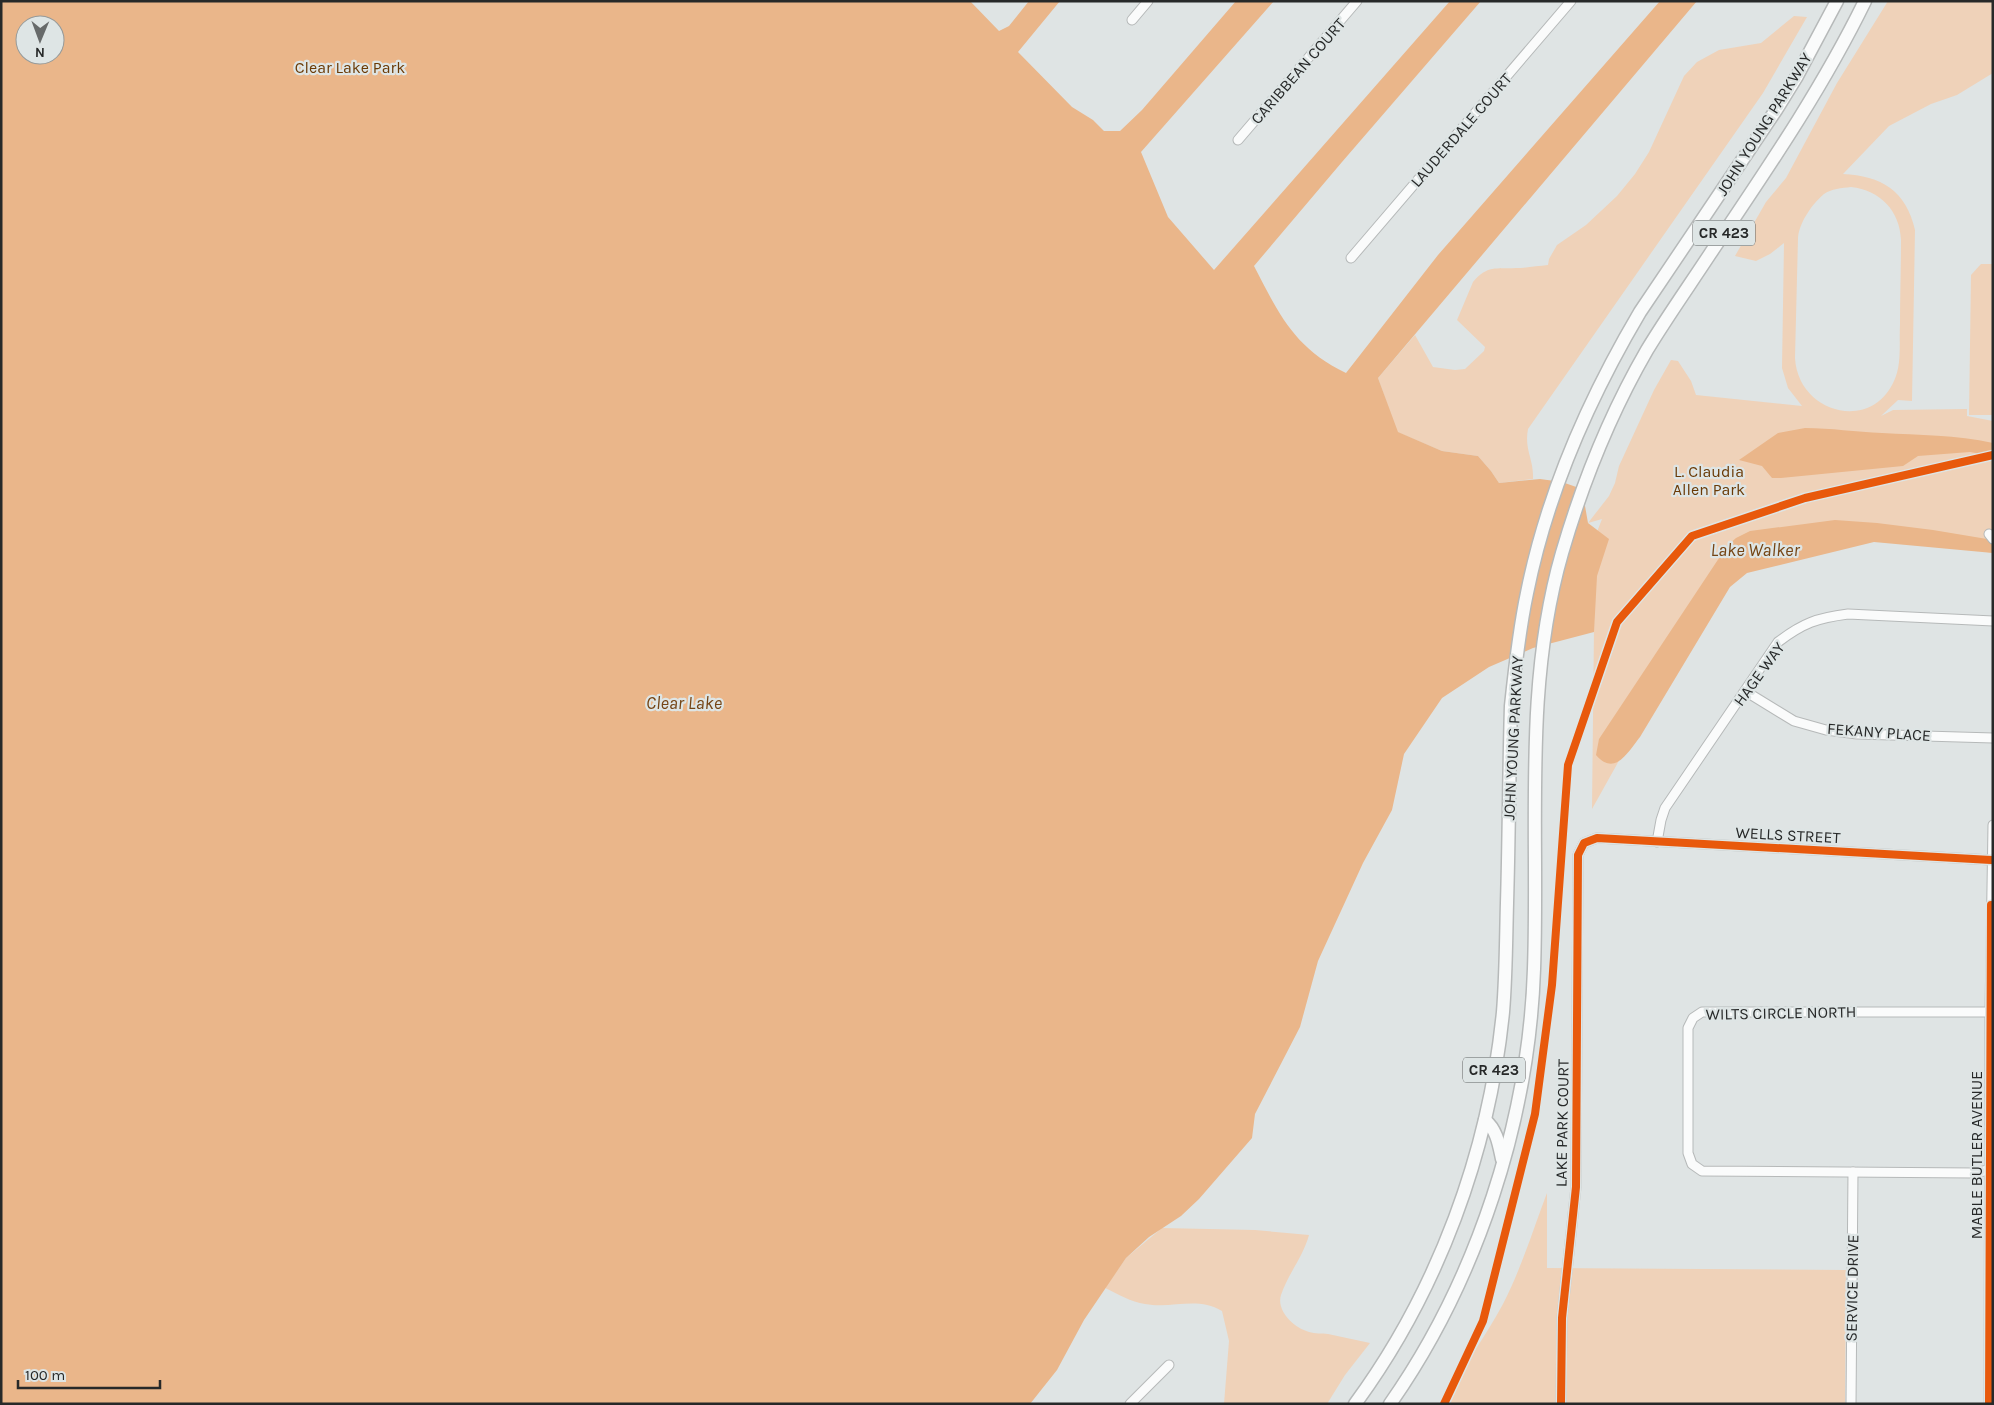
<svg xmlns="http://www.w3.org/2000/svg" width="1994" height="1405" font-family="Karla,sans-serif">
  <rect width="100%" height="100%" fill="#dfe4e4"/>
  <g fill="#efd2b9" fill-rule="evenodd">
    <path d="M1888 1H1993V73L1957 95 1931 104 1889 126 1843 174C1881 176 1906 190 1915 230L1912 401 1898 400 1881 416 1893 410 1967 409V416L1993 421V553L1857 532 1731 560 1592 809 1595 537 1602 519 1588 523 1609 496 1615 483 1619 466 1654 390 1671 360 1678 361 1691 381 1696 395 1802 406 1788 388 1782 368 1784 243 1770 254 1756 261 1735 256 1766 202 1786 178 1837 83ZM1851 187C1880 190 1900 211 1901 240 1901 268 1900 296 1900 324 1899 343 1902 364 1894 381 1871 433 1798 413 1795 358L1798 238C1799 223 1812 204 1824 194 1831 189 1842 188 1851 187Z"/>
    <path d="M1794 16 1807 17 1763 93 1528 429C1524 450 1534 459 1533 479L1499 483 1491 471 1478 456 1442 451 1397 432 1378 378 1415 335 1433 367 1455 370 1465 369 1484 351 1485 347 1457 320 1473 282C1487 265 1496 269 1516 268 1526 268 1537 266 1548 265L1549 259 1557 245 1586 225 1617 196 1635 174 1649 152 1684 76 1697 62 1719 50 1761 43Z"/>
    <polygon points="1981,264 1993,264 1993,415 1969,415 1971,275"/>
    <path d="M1547 1193V1268L1846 1270 1845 1404H1439C1461 1371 1484 1339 1503 1304 1521 1269 1533 1230 1547 1193Z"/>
    <path d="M1162 1228 1255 1230 1309 1235C1303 1257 1288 1274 1281 1295 1276 1311 1294 1328 1309 1332 1315 1334 1322 1333 1328 1334 1342 1337 1356 1340 1370 1343L1345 1375 1327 1404H1224L1229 1341 1222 1311C1197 1296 1173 1309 1145 1304 1131 1302 1118 1294 1105 1288L1126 1258Z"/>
  </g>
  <g fill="#eab68a" fill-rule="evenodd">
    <path d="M1 1H970L999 31 1009 26 1029 1H1060L1018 52 1072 107 1093 120 1104 131H1120L1142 110 1236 1H1274L1141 152 1168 217 1214 270 1450 1H1481L1342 162 1254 266C1279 314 1294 348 1346 373L1438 255 1660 1H1697L1378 378 1398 432 1442 451 1478 456 1491 471 1499 483 1540 479 1562 482 1582 489 1588 523 1609 539 1597 576 1594 632 1533 648 1489 667 1442 698 1404 754 1392 810 1363 863 1318 961 1300 1027 1255 1114 1252 1138 1199 1199 1181 1216 1149 1237 1126 1258 1084 1320 1057 1370 1030 1404H1ZM25 25H55V55H25Z"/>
    <path d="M1805 428C1831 428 1856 432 1882 433 1919 435 1956 435 1993 443V456L1970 452 1918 456 1903 466 1781 478H1772L1762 466 1739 460 1778 433Z"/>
    <path d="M1835 520 1877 523 1933 530 1993 540V553L1874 542 1747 573 1730 587 1640 737C1628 752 1615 777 1596 755L1599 739 1727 546 1736 538 1750 531Z"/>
  </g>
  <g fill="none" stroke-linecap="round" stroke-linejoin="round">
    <g stroke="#b6b9b9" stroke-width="11">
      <g id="minor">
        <polyline points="1132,20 1148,1"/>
        <polyline points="1238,140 1357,1"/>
        <polyline points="1351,258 1571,1"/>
        <polyline points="1989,534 1993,539"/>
        <polyline points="1745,691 1794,721 1826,730 1857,734 1993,738"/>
        <path d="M1657 842 1661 820 1665 808 1778 642C1803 623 1817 618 1848 614L1993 621"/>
        <polyline points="1990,1012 1702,1012 1693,1018 1688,1028 1688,1153 1692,1164 1702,1171 1974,1173 1993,1169"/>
        <polyline points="1130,1404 1169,1365"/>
        <polyline points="1561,1404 1562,1318 1576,1187 1578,855 1584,843 1597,838 1991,860"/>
        <polyline points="1851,1404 1853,1172"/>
        <polyline points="1989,1404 1990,1012 1993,825"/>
      </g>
    </g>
    <g stroke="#b6b9b9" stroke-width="15">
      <g id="primary">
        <path d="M1485 1120C1497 1130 1499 1145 1502 1159"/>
        <path d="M1355 1404C1438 1291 1489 1152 1503 1012 1506 976 1506 939 1507 903 1509 837 1509 772 1511 706 1515 668 1519 630 1527 593 1547 493 1588 400 1640 312L1776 110 1797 76 1837 1"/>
        <path d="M1390 1404C1477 1280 1529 1120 1534 969 1539 829 1523 688 1562 553 1583 481 1610 414 1647 350 1667 317 1689 286 1710 254 1765 172 1821 91 1865 1"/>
      </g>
    </g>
    <use href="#minor" stroke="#fafbfb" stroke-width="9"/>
    <use href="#primary" stroke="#fafbfb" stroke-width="12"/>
    <g stroke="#dee5e5" stroke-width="11">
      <g id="cycleway">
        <polyline points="1444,1404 1483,1321 1535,1114 1552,985 1568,765 1617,622 1692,536 1805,498 1993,455"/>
        <polyline points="1561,1404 1562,1318 1576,1187 1578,855 1584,843 1597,838 1991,860"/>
        <polyline points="1989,1404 1991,905"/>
      </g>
    </g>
    <use href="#cycleway" stroke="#e8590c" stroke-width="8"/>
  </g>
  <g text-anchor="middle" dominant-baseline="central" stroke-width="4.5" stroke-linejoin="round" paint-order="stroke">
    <g fill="#dee5e5" stroke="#5e6161" stroke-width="1">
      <rect x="1693" y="220.5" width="62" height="25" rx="4"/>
      <rect x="1463" y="1057.5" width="62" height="25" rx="4"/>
    </g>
    <g font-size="15" font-weight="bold" fill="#272929">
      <text x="1724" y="233">CR 423</text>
      <text x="1494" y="1070">CR 423</text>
    </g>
    <g font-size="16" fill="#6a3a06" stroke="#dee5e5">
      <text x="350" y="67">Clear Lake Park</text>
      <text x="1709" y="471">L. Claudia<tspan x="1709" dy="18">Allen Park</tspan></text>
    </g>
    <g font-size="16" fill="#272929" stroke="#dee5e5">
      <text transform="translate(1298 71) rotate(-49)">CARIBBEAN COURT</text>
      <text transform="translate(1764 124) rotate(-58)">JOHN YOUNG PARKWAY</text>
      <text transform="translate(1461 130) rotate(-49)">LAUDERDALE COURT</text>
      <text transform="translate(1759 674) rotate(-54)">HAGE WAY</text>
      <text transform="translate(1879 732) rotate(4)">FEKANY PLACE</text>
      <text transform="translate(1513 738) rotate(-87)">JOHN YOUNG PARKWAY</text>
      <text transform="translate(1788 835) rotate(3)">WELLS STREET</text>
      <text transform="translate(1781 1013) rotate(-1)">WILTS CIRCLE NORTH</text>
      <text transform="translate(1562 1123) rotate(-89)">LAKE PARK COURT</text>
      <text transform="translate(1976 1155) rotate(-90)">MABLE BUTLER AVENUE</text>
      <text transform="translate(1852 1288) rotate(-89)">SERVICE DRIVE</text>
    </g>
    <g font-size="18" font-style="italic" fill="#744414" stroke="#dee5e5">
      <text x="1755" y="550">Lake Walker</text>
      <text x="684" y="703">Clear Lake</text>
    </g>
  </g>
  <rect width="1994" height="1405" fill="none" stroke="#272929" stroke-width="5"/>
  <g transform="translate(40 40) rotate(181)"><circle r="24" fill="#dee5e5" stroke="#959a9a"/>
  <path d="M0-4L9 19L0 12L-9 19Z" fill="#676a6a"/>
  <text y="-8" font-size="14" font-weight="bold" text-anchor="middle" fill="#272929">N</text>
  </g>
  <path d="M18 1380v8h142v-8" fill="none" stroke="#272929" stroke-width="2.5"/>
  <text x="25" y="1380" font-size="15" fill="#272929" stroke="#dee5e5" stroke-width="4" paint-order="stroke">100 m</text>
</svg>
